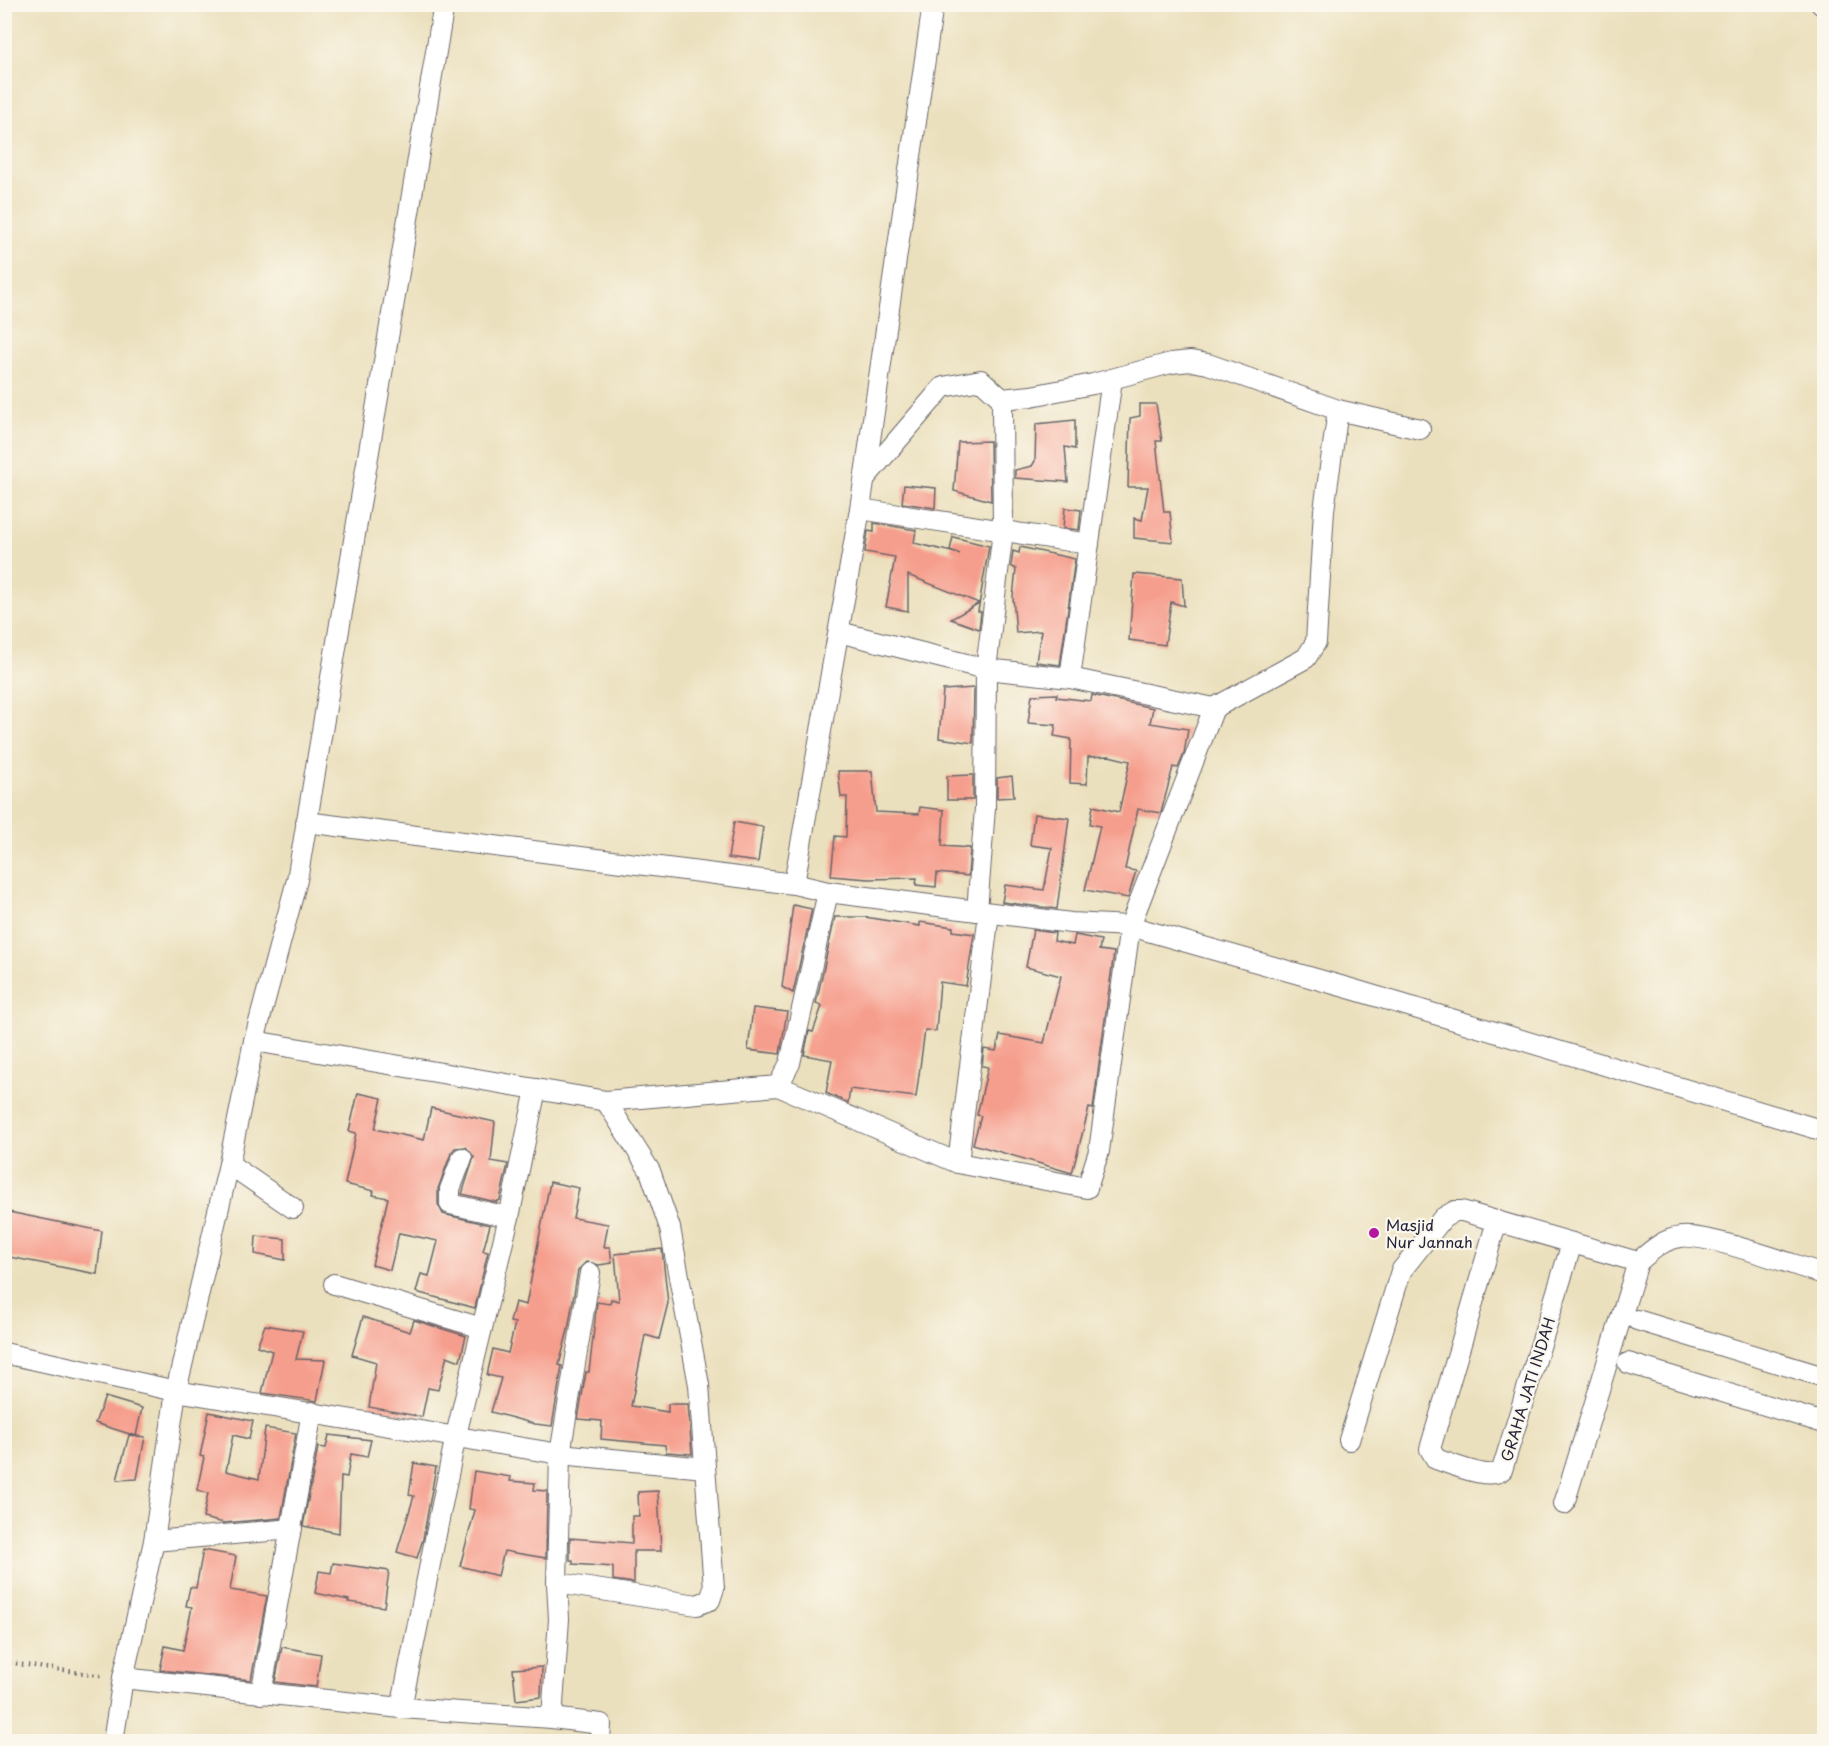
<svg xmlns="http://www.w3.org/2000/svg" width="1829" height="1746" font-family="'Playpen Sans',sans-serif">
  <rect width="100%" height="100%" fill="#fbf7ec"/>
  <filter id="ink" filterUnits="userSpaceOnUse"><feTurbulence type="fractalNoise" baseFrequency=".0167" numOctaves="2"/><feDisplacementMap in="SourceGraphic" scale="12" xChannelSelector="R" yChannelSelector="G"/><feConvolveMatrix kernelMatrix="1 2 1 2 8 2 1 2 1" color-interpolation-filters="sRGB"/></filter>
  <filter id="wash" filterUnits="userSpaceOnUse"><feTurbulence type="fractalNoise" baseFrequency=".008" numOctaves="4" result="noise"/><feDisplacementMap in="SourceGraphic" scale="24" xChannelSelector="R" yChannelSelector="G"/><feGaussianBlur stdDeviation="1.35" result="paint"/><feColorMatrix in="noise" values="0 0 0 0 0 0 0 0 0 0 0 0 0 0 0 0 0 1.4 0 .05"/><feComposite in="paint" operator="in"/></filter>
  <g filter="url(#wash)">
    <rect width="100%" height="100%" fill="#ebe0bd"/>
    <g id="blocks">
      <g fill="#f69e8d">
        <polygon points="1140,404 1156,404 1162,441 1156,441 1164,512 1170,512 1173,542 1134,538 1134,518 1142,520 1148,487 1128,487 1130,418 1140,416"/>
        <polygon points="1075,420 1075,449 1065,447 1068,482 1015,478 1015,470 1032,466 1035,461 1036,424"/>
        <polygon points="990,441 991,501 954,491 958,442"/>
        <polygon points="904,485 936,488 935,508 902,503"/>
        <polygon points="1065,508 1081,510 1079,530 1063,528"/>
        <polygon points="874,523 916,530 914,543 960,554 950,550 953,537 989,546 978,611 981,612 979,629 951,619 979,603 908,575 908,611 886,607 895,557 865,552 868,531 874,532"/>
        <polygon points="1020,547 1075,559 1060,665 1036,662 1041,631 1016,633 1013,597 1016,569 1011,566 1013,551 1019,553"/>
        <polygon points="1134,574 1182,578 1184,606 1171,602 1165,645 1129,640"/>
        <polygon points="974,688 973,743 939,738 943,690"/>
        <polygon points="1057,694 1056,697 1091,701 1092,695 1153,708 1150,723 1188,729 1184,754 1178,768 1173,767 1161,813 1138,809 1125,869 1136,871 1128,898 1085,890 1100,826 1090,824 1093,806 1119,812 1130,761 1109,756 1088,757 1087,784 1070,783 1071,739 1054,736 1056,725 1028,723 1032,695"/>
        <polygon points="838,771 872,771 876,812 919,814 920,807 944,810 942,846 970,848 968,876 937,873 936,887 916,885 917,878 868,879 831,876 835,836 846,837 847,797 841,797"/>
        <polygon points="973,775 973,800 947,800 947,776"/>
        <polygon points="1012,776 1014,797 997,798 997,778"/>
        <polygon points="1034,814 1069,818 1057,909 1002,902 1005,885 1044,890 1052,848 1030,845"/>
        <polygon points="734,822 763,827 758,862 728,858"/>
        <polygon points="793,905 812,909 793,993 782,987"/>
        <polygon points="835,917 865,917 920,926 920,922 953,927 953,931 974,934 966,986 940,982 936,1031 925,1030 916,1097 850,1089 848,1103 826,1093 832,1060 804,1055 809,1031 813,1032 822,1006 816,1003"/>
        <polygon points="1033,930 1055,933 1054,941 1073,945 1075,935 1101,940 1099,950 1114,952 1093,1109 1089,1108 1072,1173 973,1144 981,1116 977,1115 988,1067 982,1066 984,1049 996,1051 1000,1035 1044,1043 1061,976 1026,967"/>
        <polygon points="753,1008 787,1012 780,1054 748,1050"/>
        <polygon points="358,1093 382,1098 375,1129 424,1140 431,1108 495,1122 491,1161 508,1164 500,1200 496,1202 462,1194 474,1157 466,1147 455,1148 451,1153 438,1189 438,1204 443,1214 490,1225 483,1251 488,1252 475,1308 416,1292 421,1274 429,1276 438,1241 399,1233 390,1270 372,1265 388,1198 373,1195 374,1191 345,1184 356,1133 349,1131"/>
        <polygon points="550,1182 579,1188 573,1218 608,1224 604,1247 610,1247 612,1263 599,1265 586,1262 578,1270 568,1330 559,1365 562,1366 552,1426 535,1424 491,1412 501,1378 487,1375 493,1349 508,1353 515,1323 510,1322 515,1302 526,1305"/>
        <polygon points="4,1211 102,1231 97,1274 4,1256"/>
        <polygon points="256,1236 285,1239 285,1260 255,1254"/>
        <polygon points="662,1249 668,1303 659,1339 645,1335 631,1406 668,1412 668,1404 688,1404 692,1454 666,1452 665,1445 601,1439 602,1421 578,1419 586,1372 589,1372 597,1302 610,1304 611,1299 619,1301 615,1254"/>
        <polygon points="363,1317 410,1332 414,1320 466,1336 460,1361 447,1356 438,1390 428,1388 422,1417 369,1407 376,1362 352,1355"/>
        <polygon points="265,1325 303,1331 296,1359 325,1360 317,1401 262,1393 272,1351 257,1346"/>
        <polygon points="105,1397 142,1408 136,1436 95,1423"/>
        <polygon points="209,1412 253,1421 249,1439 233,1435 226,1471 259,1479 265,1428 296,1433 281,1518 224,1523 203,1518 208,1493 197,1490 204,1457 200,1456"/>
        <polygon points="129,1435 145,1437 137,1479 117,1480"/>
        <polygon points="329,1435 371,1440 367,1457 351,1454 347,1477 341,1476 339,1533 303,1526 318,1447 326,1448"/>
        <polygon points="414,1463 436,1467 423,1539 417,1558 397,1552 414,1496 409,1495"/>
        <polygon points="474,1471 511,1477 510,1481 535,1483 534,1490 547,1491 546,1558 504,1551 498,1576 460,1566 475,1510 469,1509"/>
        <polygon points="658,1491 661,1551 634,1551 634,1583 613,1580 613,1567 573,1564 573,1561 570,1560 570,1538 632,1543 632,1516 639,1516 638,1492"/>
        <polygon points="203,1550 236,1556 230,1590 267,1596 251,1680 160,1670 165,1646 183,1650 192,1607 186,1606 190,1587 196,1588"/>
        <polygon points="333,1563 389,1571 384,1607 348,1602 349,1600 315,1593 319,1571 331,1573"/>
        <polygon points="282,1647 321,1654 316,1687 275,1682"/>
        <polygon points="542,1667 541,1697 516,1700 513,1669"/>
      </g>
    </g>
  </g>
  <g filter="url(#ink)">
    <use href="#blocks" fill-opacity="0" stroke="#686468" stroke-width="1.5"/>
    <g fill="none" stroke-linecap="round" stroke-linejoin="round">
      <g stroke="#686468" stroke-width="22">
        <g id="street">
          <polyline points="1821,4 1824,6"/>
          <polyline points="865,478 943,387 981,380 1002,399 1031,396 1093,384 1171,363 1191,361 1208,364 1338,410 1420,429"/>
          <polyline points="860,509 1089,544"/>
          <polyline points="839,632 986,669 1070,678 1214,708"/>
          <polyline points="1070,678 1112,379"/>
          <polyline points="306,822 794,884 828,892 1071,923 1130,926 1355,990 1824,1131"/>
          <polyline points="794,884 860,509 933,4"/>
          <polyline points="977,911 985,808 986,669 1003,531 1002,399"/>
          <polyline points="254,1041 606,1101 778,1086 790,1063 828,892"/>
          <polyline points="778,1086 958,1163 1087,1188 1099,1151 1130,926 1214,708 1306,658 1316,642 1324,510 1338,410"/>
          <polyline points="462,1158 450,1189 450,1204 509,1217"/>
          <polyline points="958,1163 989,913"/>
          <polyline points="229,1164 293,1208"/>
          <path d="M1497 1221 1430 1449 1436 1459C1451 1464 1491 1481 1502 1470L1572 1243"/>
          <polyline points="334,1284 482,1328"/>
          <polyline points="1637,1320 1824,1377"/>
          <polyline points="4,1353 176,1391 560,1454 705,1468"/>
          <polyline points="1628,1363 1824,1423"/>
          <polyline points="1349,1440 1401,1271 1443,1218 1455,1211 1462,1211 1638,1262"/>
          <path d="M1564 1504 1638 1262C1651 1251 1663 1239 1681 1237 1706 1233 1796 1266 1824 1274"/>
          <polyline points="154,1541 292,1529"/>
          <polyline points="557,1583 697,1605 710,1600 714,1588 699,1385 670,1228 650,1171 606,1101"/>
          <polyline points="123,1678 401,1708 552,1718 559,1619 557,1583 560,1454 590,1273"/>
          <polyline points="261,1694 312,1412"/>
          <polyline points="401,1708 456,1435 509,1217 536,1089"/>
          <polyline points="552,1718 601,1724 600,1742"/>
          <polyline points="113,1742 123,1678 154,1541 176,1391 229,1164 254,1041 297,880 444,4"/>
        </g>
      </g>
      <polyline stroke="#686468" stroke-width="4" stroke-dasharray="1.5 4.5" stroke-linecap="butt" points="4,1662 105,1676"/>
      <use href="#street" stroke="#fff" stroke-width="20"/>
    </g>
  </g>
  <circle fill="#b5179e" stroke="#fbf7ec" stroke-width="2" cx="1374" cy="1233" r="6"/>
  <g text-anchor="middle" dominant-baseline="central" stroke-width="4.5" stroke-linejoin="round" paint-order="stroke">
    <g font-size="15" fill="#22223b" stroke="#fbf7ec" text-anchor="start">
      <text x="1386" y="1224">Masjid<tspan x="1386" dy="17">Nur Jannah</tspan></text>
    </g>
    <g font-size="15" fill="#22223b" stroke="#fbf7ec">
      <text transform="translate(1527 1389) rotate(-73)">GRAHA JATI INDAH</text>
    </g>
  </g>
  <rect width="1829" height="1746" fill="none" stroke="#fbf7ec" stroke-width="24"/>
</svg>
